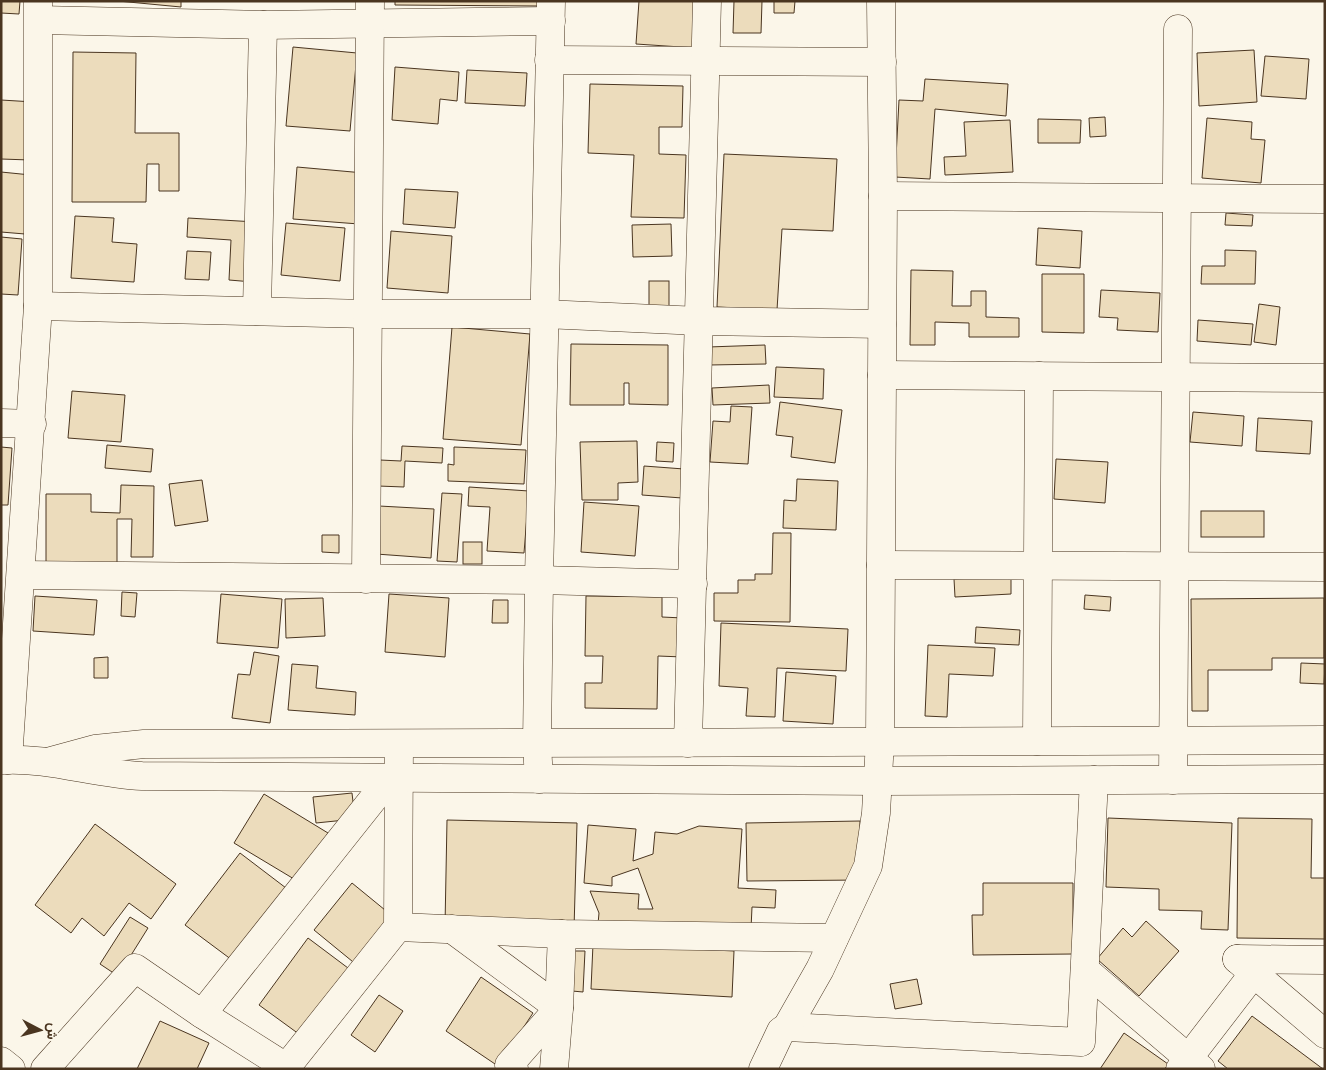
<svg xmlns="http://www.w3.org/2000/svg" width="1326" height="1070" font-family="'IBM Plex Sans',Vazirmatn,sans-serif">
  <rect width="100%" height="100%" fill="#fbf6e9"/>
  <g fill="#ecdcbc" stroke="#4a3520">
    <polygon points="1,1 20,1 19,14 1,13"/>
    <polygon points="118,1 181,1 181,7"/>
    <polygon points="395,1 539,1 539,6 395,5"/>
    <polygon points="639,1 699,1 696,48 636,44"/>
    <polygon points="734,1 762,1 761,33 733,33"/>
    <polygon points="774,1 795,1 794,13 774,13"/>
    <polygon points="293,47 357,53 350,131 286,126"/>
    <polygon points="1254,50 1257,102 1199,106 1197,53"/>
    <polygon points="73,52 136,53 135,133 179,133 179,191 159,191 159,164 147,164 146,202 72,202"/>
    <polygon points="1265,56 1309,59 1306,99 1261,96"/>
    <polygon points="395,67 459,72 457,101 440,99 438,124 392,120"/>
    <polygon points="467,70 527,73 525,106 465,103"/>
    <polygon points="925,79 1008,84 1006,116 935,109 930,179 895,177 899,100 923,101"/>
    <polygon points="590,84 683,86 682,127 659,127 659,154 686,155 684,218 631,217 634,155 588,153"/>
    <polygon points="1,100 34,102 30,160 1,159"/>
    <polygon points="1105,117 1106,136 1090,137 1089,118"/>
    <polygon points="1207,118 1252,122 1251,139 1265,140 1261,183 1202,178"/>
    <polygon points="1038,119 1081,120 1080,143 1038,143"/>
    <polygon points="1010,120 1013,172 945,175 944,157 966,156 964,122"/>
    <polygon points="724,154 837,159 833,231 782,229 777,310 717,307"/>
    <polygon points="297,167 364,173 359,224 293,219"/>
    <polygon points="1,172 31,175 25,234 1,232"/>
    <polygon points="405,189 458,192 455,228 403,224"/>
    <polygon points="1226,213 1253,215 1252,226 1225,225"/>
    <polygon points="75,216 114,218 112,242 137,244 134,282 71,278"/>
    <polygon points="188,218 256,222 253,282 229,280 231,240 187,237"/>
    <polygon points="286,223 345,228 340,281 281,275"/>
    <polygon points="671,224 672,256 633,257 632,225"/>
    <polygon points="1038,228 1082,231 1080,268 1036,265"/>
    <polygon points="391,231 452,236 448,293 387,288"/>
    <polygon points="1,237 22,239 18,295 1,294"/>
    <polygon points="1225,250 1256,251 1255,284 1201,284 1202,266 1225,266"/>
    <polygon points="187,251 211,252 209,280 185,279"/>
    <polygon points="911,270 953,271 952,306 971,306 971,291 986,291 986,317 1019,318 1019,337 969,337 969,323 935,322 935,345 910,345"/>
    <polygon points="1042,274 1084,274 1084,333 1042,332"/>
    <rect x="649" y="281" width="20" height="30"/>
    <polygon points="1101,290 1160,293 1158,332 1117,330 1118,318 1099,317"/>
    <polygon points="1259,304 1280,307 1276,345 1254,342"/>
    <polygon points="1198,320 1253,324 1251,345 1197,341"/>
    <polygon points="452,327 530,334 521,445 443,439"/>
    <polygon points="571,344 668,345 668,405 629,404 629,383 624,383 624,405 570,405"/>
    <polygon points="765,345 766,364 709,365 708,347"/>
    <polygon points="776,367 824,369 823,399 774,397"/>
    <polygon points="769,385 770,403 713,405 712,388"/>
    <polygon points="72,391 125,395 121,442 68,438"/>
    <polygon points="780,402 842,410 835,463 791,457 793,437 776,435"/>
    <polygon points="731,406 752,407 748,464 710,462 713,421 730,422"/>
    <polygon points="1193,412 1244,416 1242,446 1190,442"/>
    <polygon points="1258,418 1312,421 1310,454 1256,451"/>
    <polygon points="637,441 638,482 618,483 618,500 582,500 580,442"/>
    <polygon points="657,442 674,443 673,462 656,461"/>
    <polygon points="107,445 153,449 151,472 105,468"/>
    <polygon points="402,446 443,448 442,463 405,461 404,487 378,486 380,460 401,461"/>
    <polygon points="1,447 12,448 8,505 1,505"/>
    <polygon points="454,447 526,450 524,484 448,481 448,464 454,465"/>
    <polygon points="1056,459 1108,462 1105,503 1054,499"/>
    <polygon points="644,466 684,469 682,498 642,495"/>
    <polygon points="797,479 838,481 836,530 783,528 784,500 796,501"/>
    <polygon points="202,480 208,521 175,526 169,484"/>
    <polygon points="121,485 154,486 153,557 131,557 132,519 117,519 117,563 46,562 46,494 91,494 91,512 120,513"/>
    <polygon points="469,487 529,491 524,553 487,551 490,507 468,506"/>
    <polygon points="442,493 462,494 457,562 437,561"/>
    <polygon points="584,502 639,506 635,556 581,552"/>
    <polygon points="379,506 434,509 431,558 376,554"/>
    <rect x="1201" y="511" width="63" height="26"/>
    <polygon points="773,533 791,533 790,622 714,621 714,593 738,593 738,580 755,580 755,574 772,574"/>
    <polygon points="322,535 339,535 339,553 322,552"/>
    <rect x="463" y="542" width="19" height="22"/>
    <polygon points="1011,576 1011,594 955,597 954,579"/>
    <polygon points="122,592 137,593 135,617 121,616"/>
    <polygon points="221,594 282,599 278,648 217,643"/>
    <polygon points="389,594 449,598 445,657 385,652"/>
    <polygon points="1085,595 1111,597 1110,611 1084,609"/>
    <polygon points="35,596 97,600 94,635 33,631"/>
    <polygon points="586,596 662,597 662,617 683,618 683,657 658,656 657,709 585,708 585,683 602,683 603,656 585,656"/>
    <polygon points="323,598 325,636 286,638 285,599"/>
    <polygon points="1324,598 1324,658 1272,658 1272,670 1208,670 1208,711 1192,711 1191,599"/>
    <polygon points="493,600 508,600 508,623 492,623"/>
    <polygon points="721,623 848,629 846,671 777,668 775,717 746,716 748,688 719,686"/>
    <polygon points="976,627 1020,630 1019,645 975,643"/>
    <polygon points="928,645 995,648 993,676 949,674 947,717 925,716"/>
    <polygon points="254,652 279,656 270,723 232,718 238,674 250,675"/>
    <polygon points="108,657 108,678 94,678 94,658"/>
    <polygon points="1301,663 1325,664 1324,684 1300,683"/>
    <polygon points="292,664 318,666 316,688 356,692 355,715 288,710"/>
    <polygon points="786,672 836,676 833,724 783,721"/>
    <polygon points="352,793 355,819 316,823 313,797"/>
    <polygon points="264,794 328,833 299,882 234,843"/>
    <polygon points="1108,818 1232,823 1228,930 1201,929 1202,911 1159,910 1159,889 1106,887"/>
    <polygon points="1238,818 1312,819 1311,878 1325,878 1325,939 1237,938"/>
    <polygon points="447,820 577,823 574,929 445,926"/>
    <polygon points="860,821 861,880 747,881 746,823"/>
    <polygon points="95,824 176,884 151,919 129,903 104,936 82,918 71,933 35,905"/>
    <polygon points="588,825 636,829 633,861 653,854 655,832 677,834 699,826 742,829 738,888 776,890 775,908 752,907 751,929 598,924 599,913 590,891 639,894 638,909 653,909 638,868 612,877 612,886 584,883"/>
    <polygon points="240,853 286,888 232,960 185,925"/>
    <polygon points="352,883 396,919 358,966 314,930"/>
    <polygon points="983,883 1073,883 1073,954 973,955 972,915 983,915"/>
    <polygon points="130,917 148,928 118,976 100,964"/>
    <polygon points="1146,921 1179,951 1139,996 1097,959 1123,928 1132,937"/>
    <polygon points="308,938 352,971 303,1037 259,1005"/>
    <polygon points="593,944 734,951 732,997 591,989"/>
    <polygon points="573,951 585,951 583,992 572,991"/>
    <polygon points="481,977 533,1013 498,1066 446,1031"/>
    <polygon points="917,979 922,1004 895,1009 890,984"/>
    <polygon points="379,995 403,1011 375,1052 351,1035"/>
    <polygon points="1252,1016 1323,1069 1228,1069 1218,1061"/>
    <polygon points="160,1021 209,1043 197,1069 137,1069"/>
    <polygon points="1124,1033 1168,1064 1165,1069 1100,1069"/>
  </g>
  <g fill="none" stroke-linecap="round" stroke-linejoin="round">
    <g stroke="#4a3520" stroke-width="29">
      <g id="minor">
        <polyline points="881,1 883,196"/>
        <polyline points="39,20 263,25 551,21"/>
        <polyline points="549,60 882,62"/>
        <polyline points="38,306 368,314 544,314 700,321 882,324"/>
        <polyline points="257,311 263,25"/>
        <polyline points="882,375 1325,378"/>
        <polyline points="1,423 32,424"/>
        <polyline points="881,565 1325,567"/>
        <polyline points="21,575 539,580 693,584"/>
        <polyline points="366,579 370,1"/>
        <polyline points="1037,741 1039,376"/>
        <polyline points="688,743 707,1"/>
        <polyline points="8,760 38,306 38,1"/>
        <polyline points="539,779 537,745 539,580 551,1"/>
        <polyline points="1173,780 1178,29"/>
        <polyline points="398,927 562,934 834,938"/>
        <polyline points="452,929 559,1008 554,1069"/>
        <polyline points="1237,959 1325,1034"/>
        <polyline points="1237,959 1325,960"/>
        <polyline points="1085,970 1201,1069"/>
        <polyline points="202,1014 389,779"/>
        <polyline points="787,1027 1081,1042 1094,780"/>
        <polyline points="1,1061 11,1069"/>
        <polyline points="45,1069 135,968 202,1014 289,1069"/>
        <polyline points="285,1069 398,927 399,744"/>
        <polyline points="514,1069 509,1065 559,1008 562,934"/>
        <polyline points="763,1069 781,1031 787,1027 820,969 868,866 876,813 880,741 883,196 1325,199"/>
        <polyline points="1180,1069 1254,973"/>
      </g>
    </g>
    <g stroke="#4a3520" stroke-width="29">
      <g id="tertiary">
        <path d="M1 760C49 757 95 774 142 776L879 781 1325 779"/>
        <path d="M51 761 95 749 144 744C538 744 931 741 1325 740"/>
      </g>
    </g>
    <use href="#minor" stroke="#fbf6e9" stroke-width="28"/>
    <use href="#tertiary" stroke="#fbf6e9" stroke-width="28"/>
  </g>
  <rect width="1326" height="1070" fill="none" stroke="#4a3520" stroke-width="5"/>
  <g transform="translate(40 1030) rotate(96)" stroke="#fbf6e9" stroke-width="4" paint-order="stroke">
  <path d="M0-4L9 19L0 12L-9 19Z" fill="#4a3520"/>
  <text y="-8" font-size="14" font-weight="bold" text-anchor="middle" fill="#4a3520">ش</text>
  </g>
</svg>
